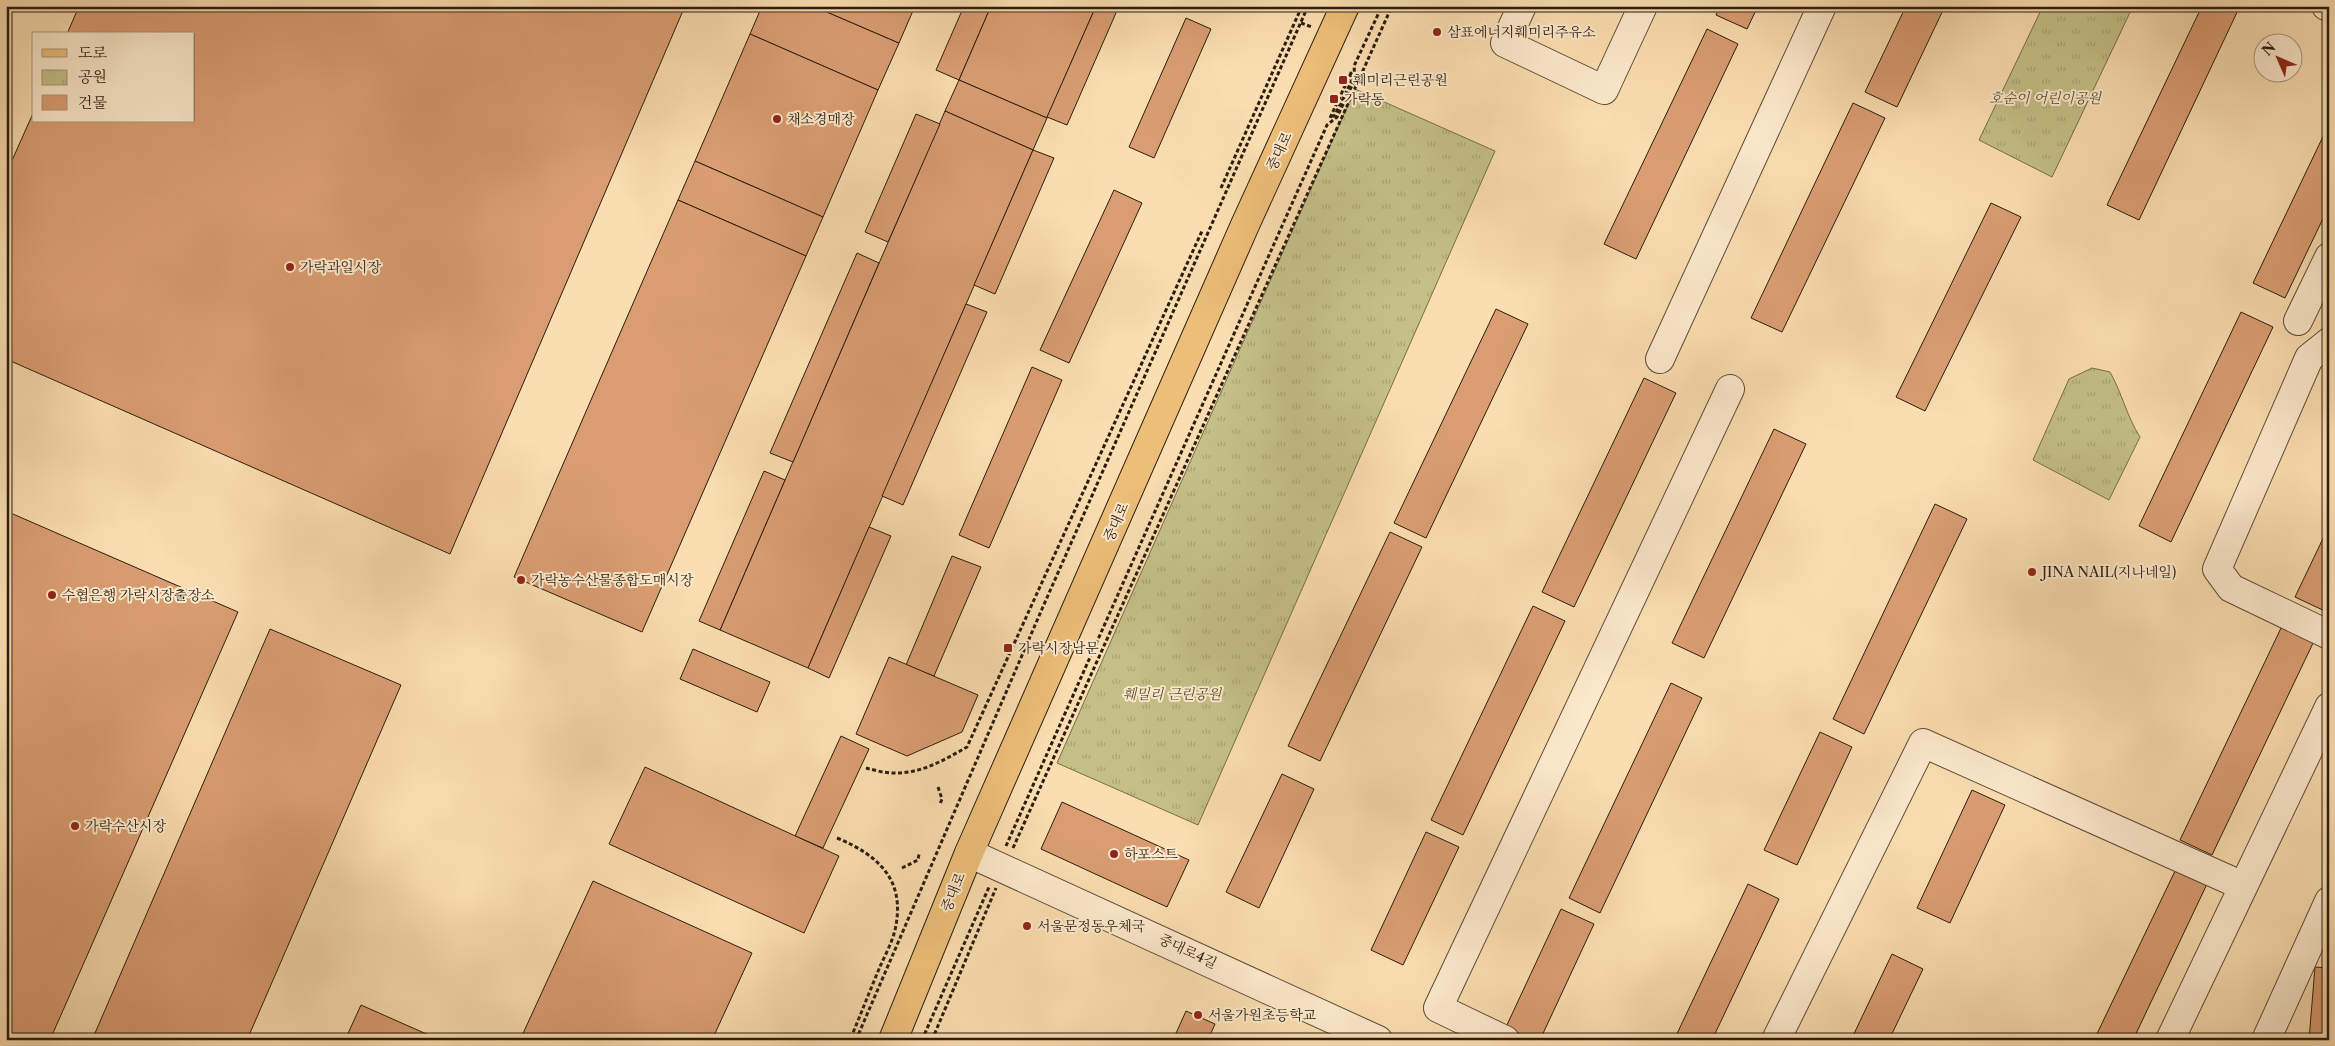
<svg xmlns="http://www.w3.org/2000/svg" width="2335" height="1046" font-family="'Libre Caslon Text','Noto Serif KR',serif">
  <defs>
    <pattern id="park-tufts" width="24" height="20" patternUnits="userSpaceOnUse" patternTransform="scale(1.25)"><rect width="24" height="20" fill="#c4bf87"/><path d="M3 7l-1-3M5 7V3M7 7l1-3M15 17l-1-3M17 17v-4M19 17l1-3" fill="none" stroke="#a9a474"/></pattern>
  </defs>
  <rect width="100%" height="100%" fill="#faddb0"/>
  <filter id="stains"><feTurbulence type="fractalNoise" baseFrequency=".004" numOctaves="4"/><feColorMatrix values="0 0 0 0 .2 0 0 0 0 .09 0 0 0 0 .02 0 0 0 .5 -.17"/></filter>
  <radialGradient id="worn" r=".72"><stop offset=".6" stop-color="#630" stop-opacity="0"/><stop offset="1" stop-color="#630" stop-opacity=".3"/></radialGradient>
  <g fill="url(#park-tufts)" stroke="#776e4c">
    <polygon points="2043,6 2133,6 2052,177 1979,140"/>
    <polygon points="1355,89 1495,151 1198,825 1057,763"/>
    <path d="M2092 368 2110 372C2122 393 2127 417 2140 437L2109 500 2033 460 2069 379Z"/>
  </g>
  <g fill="#da9d72" stroke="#2a1d10">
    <polygon points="79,6 685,6 450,554 6,359 6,174 34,111 34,121 194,121 194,34 67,34"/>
    <polygon points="762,6 813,6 899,43 878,90 750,34"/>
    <polygon points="813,6 915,6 899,43"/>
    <polygon points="964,6 991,6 959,80 936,70"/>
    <polygon points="991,6 1096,6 1047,118 959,80"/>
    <polygon points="1096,6 1119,6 1067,125 1047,117"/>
    <polygon points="1720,6 1758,6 1747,29 1716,15"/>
    <polygon points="1906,6 1945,6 1897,107 1865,92"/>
    <polygon points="2202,6 2240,6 2139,220 2107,205"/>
    <polygon points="1186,18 1211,29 1154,158 1129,147"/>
    <polygon points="1707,29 1738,44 1636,259 1604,244"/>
    <polygon points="750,34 878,90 823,217 695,161"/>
    <polygon points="959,80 1047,118 1033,150 945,111"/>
    <polygon points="1853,103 1885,118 1782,332 1751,318"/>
    <polygon points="945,111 1033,150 808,668 720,630"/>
    <polygon points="916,114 940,124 888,242 865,232"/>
    <polygon points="2329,124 2329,206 2285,298 2253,283"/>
    <polygon points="1033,150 1054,158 995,294 974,285"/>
    <polygon points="695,161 823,217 806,256 678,200"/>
    <polygon points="1114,190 1142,203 1069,363 1040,350"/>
    <polygon points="678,200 806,256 642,632 514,577"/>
    <polygon points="1991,203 2021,217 1925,411 1896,397"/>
    <polygon points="857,253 879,263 793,462 770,453"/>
    <polygon points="966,304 987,312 903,505 882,496"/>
    <polygon points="1496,309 1528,324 1426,538 1394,523"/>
    <polygon points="2241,312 2273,327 2171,542 2139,526"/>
    <polygon points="1032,367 1062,380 989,548 959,535"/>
    <polygon points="1644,378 1676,393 1574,607 1542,592"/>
    <polygon points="1774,429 1806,444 1704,658 1672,643"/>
    <polygon points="764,471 785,480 720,630 699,621"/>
    <polygon points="1935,504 1967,519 1864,734 1833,719"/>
    <polygon points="6,511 238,612 50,1040 6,1040"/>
    <polygon points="2329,526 2329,607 2327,612 2295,597"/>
    <polygon points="869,527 891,536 829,678 808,668"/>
    <polygon points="1390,532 1422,547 1320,761 1288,746"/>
    <polygon points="952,556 981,567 934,676 906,665"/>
    <polygon points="1533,606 1565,621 1463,835 1431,820"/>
    <polygon points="2282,626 2314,641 2212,855 2180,840"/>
    <polygon points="270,629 401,685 247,1040 92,1040"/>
    <polygon points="693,649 770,682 757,712 680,679"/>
    <polygon points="889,657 978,695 962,732 907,756 856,734"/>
    <polygon points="1671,683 1702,698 1600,913 1569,898"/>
    <polygon points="1820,732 1852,747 1797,865 1764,850"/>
    <polygon points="841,736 869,749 823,848 795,836"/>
    <polygon points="645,767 839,856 804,933 609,844"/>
    <polygon points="1282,774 1314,789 1259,908 1226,892"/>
    <polygon points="1972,790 2005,805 1950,923 1917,908"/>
    <polygon points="1062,802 1189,860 1167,907 1041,849"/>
    <polygon points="1426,832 1459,847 1403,965 1371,950"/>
    <polygon points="2176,869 2207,884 2133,1040 2094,1040"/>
    <polygon points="593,881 752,953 712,1040 520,1040"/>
    <polygon points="1748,884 1779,899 1712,1040 1674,1040"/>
    <polygon points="1561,909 1594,924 1540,1040 1533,1040 1506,1027"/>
    <polygon points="1892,954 1923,969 1889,1040 1851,1040"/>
    <polygon points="2315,967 2329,968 2329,1040 2309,1040"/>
    <polygon points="361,1005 440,1040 345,1040"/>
    <polygon points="1186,1011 1215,1024 1208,1040 1173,1040"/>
  </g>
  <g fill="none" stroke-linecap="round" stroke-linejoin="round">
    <g stroke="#5e4d38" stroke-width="30">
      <g id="minor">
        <polyline points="1522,6 1505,43 1604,90 1643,6"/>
        <polyline points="2326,6 2329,7"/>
        <polyline points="2298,321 2329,257"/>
        <polyline points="2329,342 2309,358 2217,569 2231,588 2329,635"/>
        <polyline points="1660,359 1822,6"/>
        <polyline points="969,853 1378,1040"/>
        <polyline points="1505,1040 1438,1008 1730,389"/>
        <polyline points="1776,1040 1923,743 2243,886"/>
        <polyline points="2170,1040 2329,707"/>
        <polyline points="2266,1040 2329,901"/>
      </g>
    </g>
    <g stroke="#2a1d10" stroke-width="30">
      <polyline id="major" points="893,1040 969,853 1245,225 1345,6"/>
    </g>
    <g stroke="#2a1d10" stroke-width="3" stroke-dasharray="4 2.5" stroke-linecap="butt">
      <polyline points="1301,23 1312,27"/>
      <polygon points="1351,73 1352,80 1335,115 1330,118"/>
      <polyline points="1221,188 1302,6"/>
      <path d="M866 768C874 770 884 773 893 773 921 774 944 760 967 747L1202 231"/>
      <polyline points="938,787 942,799 940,804"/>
      <path d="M837 838C880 856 906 881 895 930 892 943 884 957 879 969 869 993 860 1016 850 1040"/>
      <polyline points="1006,846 1327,125 1337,117 1355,79 1354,66 1382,6"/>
      <polyline points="1013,848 1392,6"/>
      <polyline points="902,868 918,860 919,854"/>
      <polyline points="856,1040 1042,609 1308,6"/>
      <polyline points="922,1040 989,887"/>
      <polyline points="932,1040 996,888"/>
    </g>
    <use href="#minor" stroke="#fce9cc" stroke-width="28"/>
    <use href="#major" stroke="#edbe78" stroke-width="28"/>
  </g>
  <g fill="#8f2418" stroke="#fce9cc" stroke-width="2">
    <circle cx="1437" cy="32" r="5"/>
    <rect x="1338" y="75" width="10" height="10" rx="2.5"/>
    <rect x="1329" y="94" width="10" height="10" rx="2.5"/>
    <circle cx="777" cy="119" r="5"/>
    <circle cx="290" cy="267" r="5"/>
    <circle cx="2032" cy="572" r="5"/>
    <circle cx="521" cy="580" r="5"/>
    <circle cx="52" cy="595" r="5"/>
    <rect x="1003" y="643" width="10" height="10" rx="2.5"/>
    <circle cx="75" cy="826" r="5"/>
    <circle cx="1114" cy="854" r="5"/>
    <circle cx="1027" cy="926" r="5"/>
    <circle cx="1198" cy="1015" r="5"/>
  </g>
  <g text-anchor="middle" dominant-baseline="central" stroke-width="4" stroke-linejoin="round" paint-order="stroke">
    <g font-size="14" fill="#2a1d10" stroke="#fce9cc" text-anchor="start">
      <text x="1447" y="32">삼표에너지훼미리주유소</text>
      <text x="1353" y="80">훼미리근린공원</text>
      <text x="1344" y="99">가락동</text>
      <text x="787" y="119">채소경매장</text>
      <text x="300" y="267">가락과일시장</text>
      <text x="2042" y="572">JINA NAIL(지나네일)</text>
      <text x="531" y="580">가락농수산물종합도매시장</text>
      <text x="62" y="595">수협은행 가락시장출장소</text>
      <text x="1018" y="648">가락시장남문</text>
      <text x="85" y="826">가락수산시장</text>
      <text x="1124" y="854">하포스트</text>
      <text x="1037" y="926">서울문정동우체국</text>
      <text x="1208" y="1015">서울가원초등학교</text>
    </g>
    <g font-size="14" font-style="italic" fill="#584e34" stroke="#fce9cc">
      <text x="2045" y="98">호순이 어린이공원</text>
      <text x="1172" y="694">훼밀리 근린공원</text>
    </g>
    <g font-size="14" fill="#2a1d10" stroke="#fce9cc">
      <text transform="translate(1279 151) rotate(-65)">중대로</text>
      <text transform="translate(1116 522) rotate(-66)">중대로</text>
      <text transform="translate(953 892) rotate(-68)">중대로</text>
      <text transform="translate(1188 951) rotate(25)">중대로4길</text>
    </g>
  </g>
  <rect width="2335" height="1046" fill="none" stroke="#faddb0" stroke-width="25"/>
  <rect x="8" y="8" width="2320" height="1031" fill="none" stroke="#2a1d10" stroke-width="2.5"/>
  <rect x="12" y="12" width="2310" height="1021" fill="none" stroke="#2a1d10"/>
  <rect x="32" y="32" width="162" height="90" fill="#fce9cc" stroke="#a89781"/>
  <rect x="42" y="49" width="25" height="8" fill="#edbe78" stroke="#a89781"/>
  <text x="78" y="58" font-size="15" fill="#2a1d10">도로</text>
  <rect x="42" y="70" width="25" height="15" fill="url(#park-tufts)" stroke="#a89781"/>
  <text x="78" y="82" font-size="15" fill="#2a1d10">공원</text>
  <rect x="42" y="95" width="25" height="15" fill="#da9d72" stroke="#a89781"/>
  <text x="78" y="108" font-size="15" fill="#2a1d10">건물</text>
  <g transform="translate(2278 58) rotate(315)"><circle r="24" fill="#fce9cc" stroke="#a89781"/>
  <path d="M0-4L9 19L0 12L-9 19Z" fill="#8f2418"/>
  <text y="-8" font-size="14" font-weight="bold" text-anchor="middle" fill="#2a1d10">N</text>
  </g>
  <rect width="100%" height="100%" filter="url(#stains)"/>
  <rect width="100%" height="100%" fill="url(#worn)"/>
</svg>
